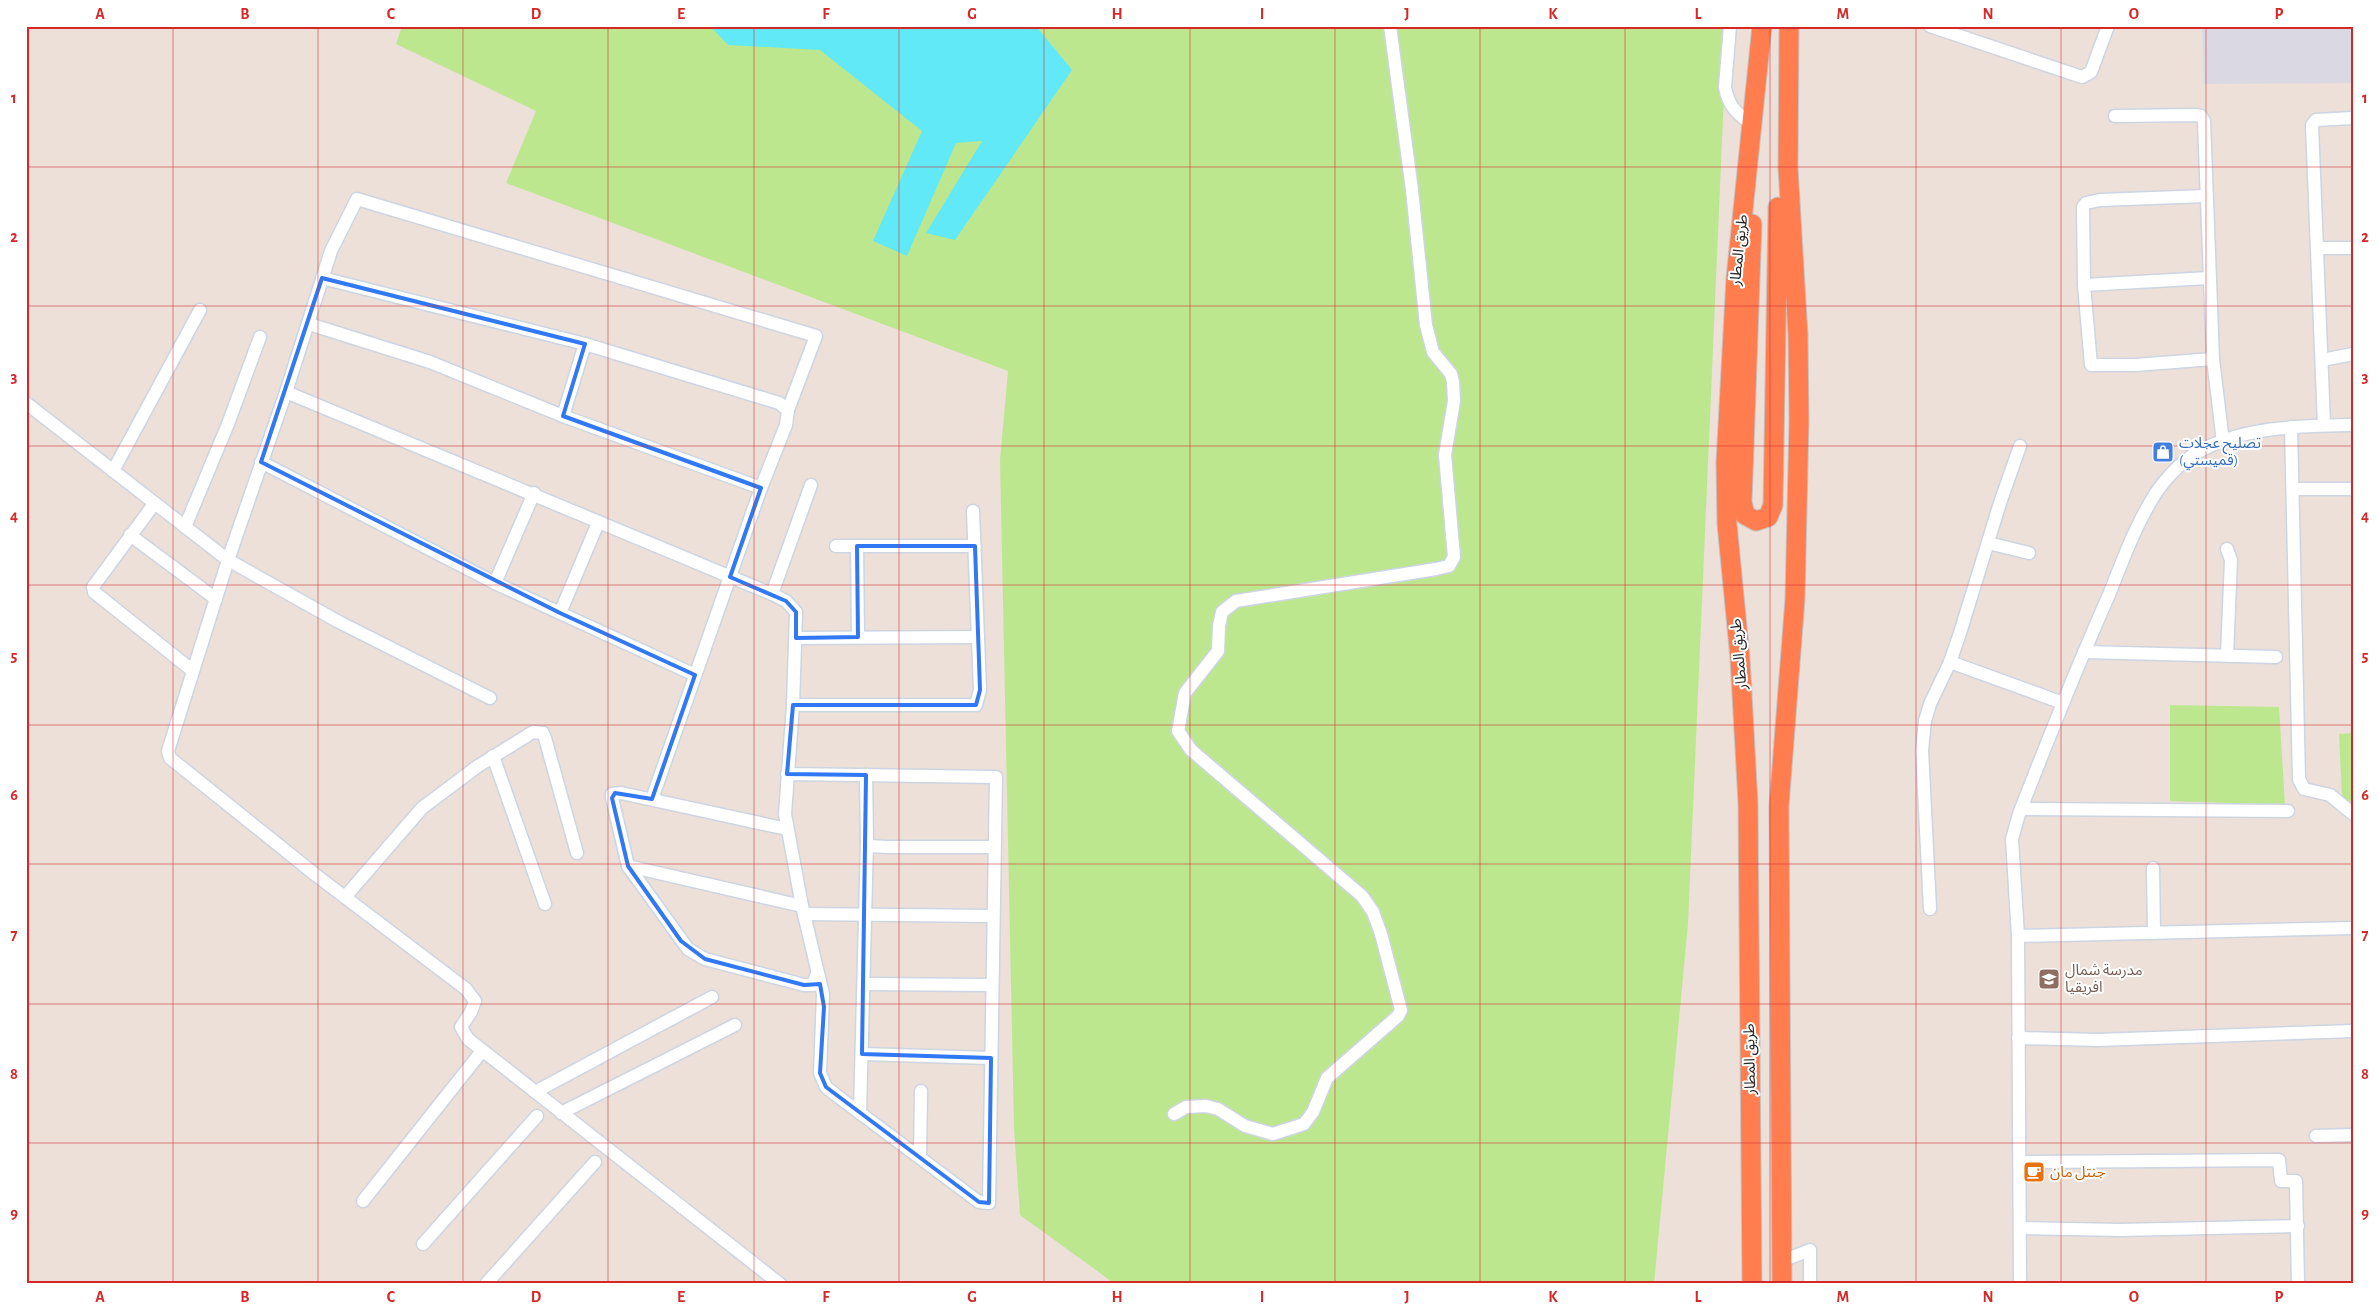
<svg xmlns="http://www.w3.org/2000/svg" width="2379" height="1310" font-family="'Alegreya Sans','Noto Sans Arabic',sans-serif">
  <rect width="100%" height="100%" fill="#ece0d8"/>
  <polygon fill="#dad9e3" points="2202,26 2353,26 2353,83 2204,84"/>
  <g fill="#bde78f">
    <polygon points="402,26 1727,26 1688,924 1654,1284 1115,1284 1020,1215 1014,1128 1000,460 1008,371 506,183 536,111 396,44"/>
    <polygon points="2170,705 2279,707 2285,805 2170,801"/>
    <polygon points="2353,733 2353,803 2342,797 2339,734"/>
  </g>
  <polygon fill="#61e9f7" points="710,26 1036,26 1072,70 955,240 926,233 982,141 956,143 907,256 873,241 922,131 820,50 728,45"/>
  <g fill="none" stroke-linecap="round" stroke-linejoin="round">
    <g stroke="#cdd5e2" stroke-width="15">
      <g id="minor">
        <path d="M1730 26 1725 87C1728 105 1736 113 1750 123"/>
        <polyline points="1930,26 2082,77 2091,72 2108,26"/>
        <polyline points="2115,116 2196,115 2201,116 2204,121 2213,359 2223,442"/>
        <polyline points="2206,196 2100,200 2086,203 2083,207 2084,285 2091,365 2135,365 2213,359"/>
        <polyline points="2318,248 2353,248"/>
        <polyline points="322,278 585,344 779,403 788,410 786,425 761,488 652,799"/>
        <polyline points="2084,285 2209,278"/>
        <polyline points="309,324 430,362 563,416 761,488"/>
        <polyline points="2322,360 2353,354"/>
        <polyline points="286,392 772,594 786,601 796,612 793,705 785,814 802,906 823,994 820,1073 826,1087 836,1095 979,1202 989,1203 996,777 787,774"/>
        <polyline points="26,403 228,560 339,622 490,698"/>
        <polyline points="563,416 585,344"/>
        <polyline points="2324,425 2312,125 2316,120 2353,118"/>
        <polyline points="2291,427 2299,779 2304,789 2330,795 2353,814"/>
        <polyline points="261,462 495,583 695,675"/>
        <polyline points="113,471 200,310"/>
        <polyline points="2293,489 2353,489"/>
        <polyline points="154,504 93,587 94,592 193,671"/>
        <polyline points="185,527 228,424 260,337"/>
        <polyline points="130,535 216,599"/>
        <polyline points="1988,543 2029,553"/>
        <polyline points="836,546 975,546"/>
        <polyline points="857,546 858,637"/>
        <polyline points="2227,549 2231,560 2227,655"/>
        <polyline points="495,583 534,493"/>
        <polyline points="772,594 811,485"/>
        <polyline points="560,613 598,523"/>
        <polyline points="796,638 978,637"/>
        <polyline points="2084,652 2276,657"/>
        <polyline points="1950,662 2063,703"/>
        <polyline points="793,705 976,705 980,690 973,511"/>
        <polyline points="493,756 545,904"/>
        <polyline points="866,775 867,840 869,846 886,847 994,847"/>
        <polyline points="2021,809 2288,811"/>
        <polyline points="787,829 621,793 612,794 612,798 628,866 688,949 705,959 804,985 813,985 817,973"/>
        <polyline points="628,866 802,906"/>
        <polyline points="2153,868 2154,933"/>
        <polyline points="345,897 422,808 478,766 533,732 543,733 545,738 577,853"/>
        <polyline points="1930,909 1922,750 1925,721 1930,704 1950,662 1960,633 2000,503 2020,446"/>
        <polyline points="804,914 993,916"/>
        <polyline points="2018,936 2353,928"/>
        <polyline points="864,984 992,985"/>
        <polyline points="2018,1038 2098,1040 2353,1031"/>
        <polyline points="862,1054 991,1058"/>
        <polyline points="535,1092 712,997"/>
        <polyline points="561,1113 735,1025"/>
        <polyline points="860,1113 867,840"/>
        <polyline points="1174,1114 1186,1107 1206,1106 1218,1109 1245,1126 1273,1134 1304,1124 1313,1112 1327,1078 1398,1016 1401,1010 1381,934 1373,912 1362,896 1191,750 1178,731 1185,693 1218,651 1219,626 1222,612 1236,601 1436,569 1449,566 1454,557 1445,455 1454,401 1453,382 1451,374 1433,352 1426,325 1412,190 1390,26"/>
        <polyline points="2316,1136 2353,1135"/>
        <polyline points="920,1157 921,1091"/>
        <polyline points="2021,1162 2279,1160 2281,1181 2296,1181 2298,1284"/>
        <polyline points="363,1201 482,1051"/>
        <polyline points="2020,1228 2120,1230 2298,1226"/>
        <polyline points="423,1244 537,1116"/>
        <polyline points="1782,1261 1810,1250 1810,1284"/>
        <polyline points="486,1284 595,1162"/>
        <polyline points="780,1284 468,1039 461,1027 471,1012 475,1001 466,989 317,876 170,758 168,751 228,560 286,392 331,251 357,199 816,336 788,410"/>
        <path d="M2020 1284 2018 936 2012 839 2019 814C2047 742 2076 669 2108 597 2121 565 2133 531 2151 501 2161 483 2180 462 2198 452 2245 426 2301 426 2353 425"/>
      </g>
    </g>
    <g stroke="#c3c3c3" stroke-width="21">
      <g id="highway">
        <polyline points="1752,224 1742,502 1745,515 1756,521 1768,517 1773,505 1778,207"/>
        <polyline points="1752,1284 1748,803 1740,658 1727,524 1726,462 1736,278 1762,26"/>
        <polyline points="1782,1284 1779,806 1795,599 1799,421 1798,335 1788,168 1789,26"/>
      </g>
    </g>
    <use href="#minor" stroke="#fff" stroke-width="12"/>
    <use href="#highway" stroke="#ff7d4f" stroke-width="19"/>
  </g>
  <path fill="none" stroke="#3178f4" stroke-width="4" stroke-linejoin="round" d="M322 278 585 344 563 416 761 488 730 577 786 601 796 612V638L858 637 857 546H975L980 690 976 705H793L787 774 866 775 862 1054 991 1058 989 1203 979 1202 826 1087 820 1073 824 1007 820 984 804 985 705 959 681 941 628 866 612 798 615 793 652 799 695 675 560 613 261 462Z"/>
  <path fill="none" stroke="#d62828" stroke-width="1" stroke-opacity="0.55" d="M173 26V1284M318 26V1284M463 26V1284M608 26V1284M754 26V1284M899 26V1284M1044 26V1284M1190 26V1284M1335 26V1284M1480 26V1284M1625 26V1284M1770 26V1284M1916 26V1284M2061 26V1284M2206 26V1284M26 167H2353M26 306H2353M26 446H2353M26 585H2353M26 725H2353M26 864H2353M26 1004H2353M26 1143H2353"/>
  <defs>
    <g id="shop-square" transform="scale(1.125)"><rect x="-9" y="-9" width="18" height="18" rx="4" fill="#3f7fe0" stroke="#fff"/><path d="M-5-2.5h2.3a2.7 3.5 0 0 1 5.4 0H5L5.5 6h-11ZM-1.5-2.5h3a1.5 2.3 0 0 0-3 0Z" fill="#fff"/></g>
    <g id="school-square" transform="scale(1.125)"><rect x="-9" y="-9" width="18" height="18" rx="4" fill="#8d6e63" stroke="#fff"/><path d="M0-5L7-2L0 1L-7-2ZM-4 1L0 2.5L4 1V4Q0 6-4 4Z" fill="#fff"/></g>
    <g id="cafe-square" transform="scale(1.125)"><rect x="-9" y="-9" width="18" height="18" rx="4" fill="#e8710a" stroke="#fff"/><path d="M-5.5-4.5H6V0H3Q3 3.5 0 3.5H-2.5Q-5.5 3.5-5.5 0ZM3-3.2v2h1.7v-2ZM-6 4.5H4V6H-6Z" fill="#fff"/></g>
  </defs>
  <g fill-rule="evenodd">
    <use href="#shop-square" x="2163" y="452"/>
    <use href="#school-square" x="2049" y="979"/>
    <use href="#cafe-square" x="2034" y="1172"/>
  </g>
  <g text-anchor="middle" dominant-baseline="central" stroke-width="4" stroke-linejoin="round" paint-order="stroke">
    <g font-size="15" fill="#282828" stroke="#fff">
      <text transform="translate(1739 250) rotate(-84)">طريق المطار</text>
      <text transform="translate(1739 654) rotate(-95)">طريق المطار</text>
      <text transform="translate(1750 1059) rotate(-91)">طريق المطار</text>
    </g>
    <g font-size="15" fill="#366cbe" stroke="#fff" text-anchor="start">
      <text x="2179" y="443">تصليح عجلات<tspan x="2179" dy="17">(قميستي)</tspan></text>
    </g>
    <g font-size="15" fill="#785e54" stroke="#fff" text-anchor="start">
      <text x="2065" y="970">مدرسة شمال<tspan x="2065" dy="17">افريقيا</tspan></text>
    </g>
    <g font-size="15" fill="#c56008" stroke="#fff" text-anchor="start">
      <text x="2050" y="1172">جنتل مان</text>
    </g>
  </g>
  <rect width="2379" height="1310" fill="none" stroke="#ffffff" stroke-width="55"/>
  <rect x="28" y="28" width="2324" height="1254" fill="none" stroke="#d62828" stroke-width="2"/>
  <g font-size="16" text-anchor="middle" font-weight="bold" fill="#d62828">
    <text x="100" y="19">A</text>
    <text x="245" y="19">B</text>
    <text x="391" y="19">C</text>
    <text x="536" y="19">D</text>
    <text x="681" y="19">E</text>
    <text x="826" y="19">F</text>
    <text x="972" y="19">G</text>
    <text x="1117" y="19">H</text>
    <text x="1262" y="19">I</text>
    <text x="1407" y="19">J</text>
    <text x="1553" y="19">K</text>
    <text x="1698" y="19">L</text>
    <text x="1843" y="19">M</text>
    <text x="1988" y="19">N</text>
    <text x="2134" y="19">O</text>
    <text x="2279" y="19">P</text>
    <text x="14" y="103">1</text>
    <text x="2365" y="103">1</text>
    <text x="14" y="242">2</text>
    <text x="2365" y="242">2</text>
    <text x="14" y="382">3</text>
    <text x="2365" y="382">3</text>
    <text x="14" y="521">4</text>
    <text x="2365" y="521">4</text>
    <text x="14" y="661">5</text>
    <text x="2365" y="661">5</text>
    <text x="14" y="800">6</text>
    <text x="2365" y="800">6</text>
    <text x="14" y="940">7</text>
    <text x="2365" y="940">7</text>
    <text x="14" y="1079">8</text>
    <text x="2365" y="1079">8</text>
    <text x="14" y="1218">9</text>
    <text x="2365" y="1218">9</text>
    <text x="100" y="1302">A</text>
    <text x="245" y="1302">B</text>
    <text x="391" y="1302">C</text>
    <text x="536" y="1302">D</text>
    <text x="681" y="1302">E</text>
    <text x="826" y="1302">F</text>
    <text x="972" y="1302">G</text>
    <text x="1117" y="1302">H</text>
    <text x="1262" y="1302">I</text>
    <text x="1407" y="1302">J</text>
    <text x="1553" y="1302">K</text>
    <text x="1698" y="1302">L</text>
    <text x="1843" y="1302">M</text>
    <text x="1988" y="1302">N</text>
    <text x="2134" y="1302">O</text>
    <text x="2279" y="1302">P</text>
  </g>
</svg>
